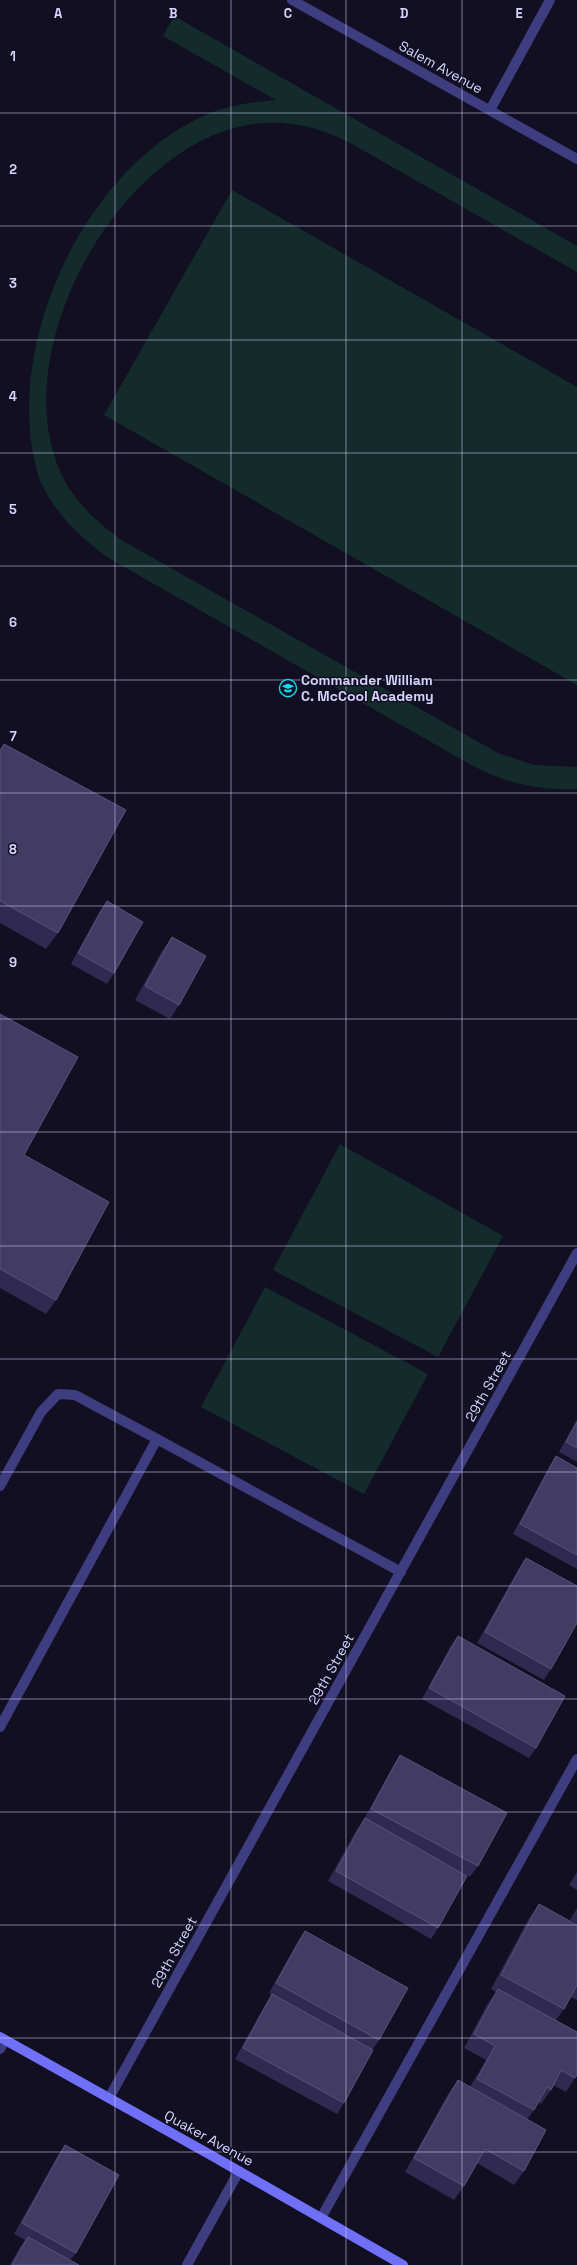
<svg xmlns="http://www.w3.org/2000/svg" width="577" height="2265" font-family="'Space Grotesk',sans-serif">
  <rect width="100%" height="100%" fill="#120f23"/>
  <g fill="#132c2b">
    <path d="M174 16 577 246V272L352 144C315 124 275 117 234 128 114 161 16 340 55 458 66 494 93 520 123 541L498 753 534 765 577 767V789C540 791 506 783 473 766L112 560C81 539 54 513 39 478 0 350 82 173 201 117 225 106 250 102 276 100L163 36Z"/>
    <polygon points="232,190 577,387 577,685 104,415"/>
    <polygon points="340,1144 503,1236 438,1357 273,1270"/>
    <polygon points="265,1287 428,1374 364,1494 201,1407"/>
  </g>
  <g fill="none" stroke-linecap="round" stroke-linejoin="round">
    <g stroke="#3e3d7f" stroke-width="10">
      <polyline points="0,1486 41,1412 58,1394 75,1395 157,1439"/>
      <polyline points="0,1727 157,1439 401,1572"/>
      <polyline points="321,2218 577,1759"/>
      <polyline points="187,2265 239,2171"/>
    </g>
    <g stroke="#3e3d7f" stroke-width="10">
      <polyline points="490,110 550,0"/>
      <polyline points="0,2049 5,2040"/>
      <polyline points="109,2098 577,1253"/>
    </g>
    <polyline stroke="#3e3d7f" stroke-width="10" points="292,0 577,159"/>
    <polyline stroke="#706ff8" stroke-width="10" points="0,2037 216,2158 403,2265"/>
  </g>
  <g fill="#302950">
    <polygon points="4,744 58,933 46,949 0,923 0,749"/>
    <polygon points="107,901 114,973 107,984 71,964 99,912"/>
    <polygon points="172,937 179,1005 170,1019 135,1000 162,951"/>
    <polygon points="0,1014 24,1155 56,1300 46,1314 0,1288"/>
    <polygon points="577,1419 577,1462 559,1452"/>
    <polygon points="556,1456 577,1468 577,1569 513,1534 549,1467"/>
    <polygon points="526,1558 551,1669 544,1680 477,1643 519,1568"/>
    <polygon points="458,1636 536,1748 529,1758 422,1699 450,1647"/>
    <polygon points="400,1755 478,1866 470,1877 427,1853 438,1928 431,1939 328,1881 357,1829 364,1819 393,1766"/>
    <polygon points="577,1872 577,1890 569,1885"/>
    <polygon points="539,1904 577,1925 577,2000 570,1997 564,2009 556,2020 575,2078 566,2092 553,2085 551,2090 541,2104 539,2102 534,2110 527,2120 524,2171 514,2185 477,2163 464,2186 454,2200 405,2172 448,2094 458,2080 470,2087 486,2060 464,2048 488,2003 496,1992 491,1989 529,1918"/>
    <polygon points="577,1908 577,1924 570,1920"/>
    <polygon points="305,1931 379,2040 373,2049 344,2103 337,2114 235,2059 265,2005 272,1995 269,1993 298,1941"/>
    <polygon points="65,2145 76,2253 70,2260 79,2265 10,2265 20,2247 25,2240 14,2234 58,2155"/>
  </g>
  <g fill="#423b63" stroke="#59537b">
    <polygon points="4,744 126,810 58,933 0,901 0,751"/>
    <polygon points="107,901 143,922 114,973 78,953"/>
    <polygon points="172,937 206,956 179,1005 145,986"/>
    <polygon points="0,1014 78,1057 24,1155 109,1202 56,1300 0,1269"/>
    <polygon points="577,1422 577,1448 566,1442"/>
    <polygon points="556,1456 577,1468 577,1555 520,1524"/>
    <polygon points="526,1558 577,1586 577,1623 551,1669 485,1632"/>
    <polygon points="458,1636 565,1696 536,1748 429,1688"/>
    <polygon points="400,1755 507,1813 478,1866 371,1809"/>
    <polygon points="365,1818 467,1876 438,1928 336,1871"/>
    <polygon points="539,1904 577,1925 577,1985 564,2009 501,1975"/>
    <polygon points="305,1931 408,1988 379,2040 276,1983"/>
    <polygon points="498,1989 577,2032 577,2075 575,2078 561,2070 551,2090 547,2087 534,2110 477,2079 495,2046 474,2034"/>
    <polygon points="272,1994 373,2050 344,2103 243,2048"/>
    <polygon points="458,2080 546,2130 524,2171 485,2149 464,2186 414,2158"/>
    <polygon points="65,2145 119,2175 76,2253 22,2223"/>
    <polygon points="28,2237 79,2265 12,2265"/>
  </g>
  <path fill="none" stroke="#d7d3fd" stroke-width="1" stroke-opacity="0.55" d="M115 0V2265M231 0V2265M346 0V2265M462 0V2265M0 113H577M0 226H577M0 340H577M0 453H577M0 566H577M0 680H577M0 793H577M0 906H577M0 1019H577M0 1132H577M0 1246H577M0 1359H577M0 1472H577M0 1586H577M0 1699H577M0 1812H577M0 1925H577M0 2038H577M0 2152H577"/>
  <defs>
    <g id="school-ring" transform="scale(0.9)"><circle r="9.5" fill="#120f23" stroke="#0cdef0" stroke-width="1.5"/><path d="M0-5L7-2L0 1L-7-2ZM-4 1L0 2.5L4 1V4Q0 6-4 4Z" fill="#0cdef0"/></g>
  </defs>
  <g fill-rule="evenodd">
    <use href="#school-ring" x="288" y="688"/>
  </g>
  <g text-anchor="middle" dominant-baseline="central" stroke-width="3" stroke-linejoin="round" paint-order="stroke">
    <g font-size="14" fill="#d7d3fd" stroke="#120f23">
      <text transform="translate(441 67) rotate(29)">Salem Avenue</text>
      <text transform="translate(488 1386) rotate(-61)">29th Street</text>
      <text transform="translate(331 1669) rotate(-61)">29th Street</text>
      <text transform="translate(174 1952) rotate(-61)">29th Street</text>
      <text transform="translate(209 2138) rotate(29)">Quaker Avenue</text>
    </g>
    <g font-size="14" font-weight="bold" fill="#d7d3fd" stroke="#120f23" text-anchor="start">
      <text x="301" y="680">Commander William<tspan x="301" dy="16">C. McCool Academy</tspan></text>
    </g>
  </g>
  <g font-size="13" text-anchor="middle" font-weight="bold" fill="#d7d3fd" stroke="#120f23" stroke-width="3" stroke-linejoin="round" paint-order="stroke">
    <text x="58" y="18">A</text>
    <text x="173" y="18">B</text>
    <text x="288" y="18">C</text>
    <text x="404" y="18">D</text>
    <text x="519" y="18">E</text>
    <text x="13" y="61">1</text>
    <text x="13" y="174">2</text>
    <text x="13" y="288">3</text>
    <text x="13" y="401">4</text>
    <text x="13" y="514">5</text>
    <text x="13" y="627">6</text>
    <text x="13" y="741">7</text>
    <text x="13" y="854">8</text>
    <text x="13" y="967">9</text>
  </g>
</svg>
